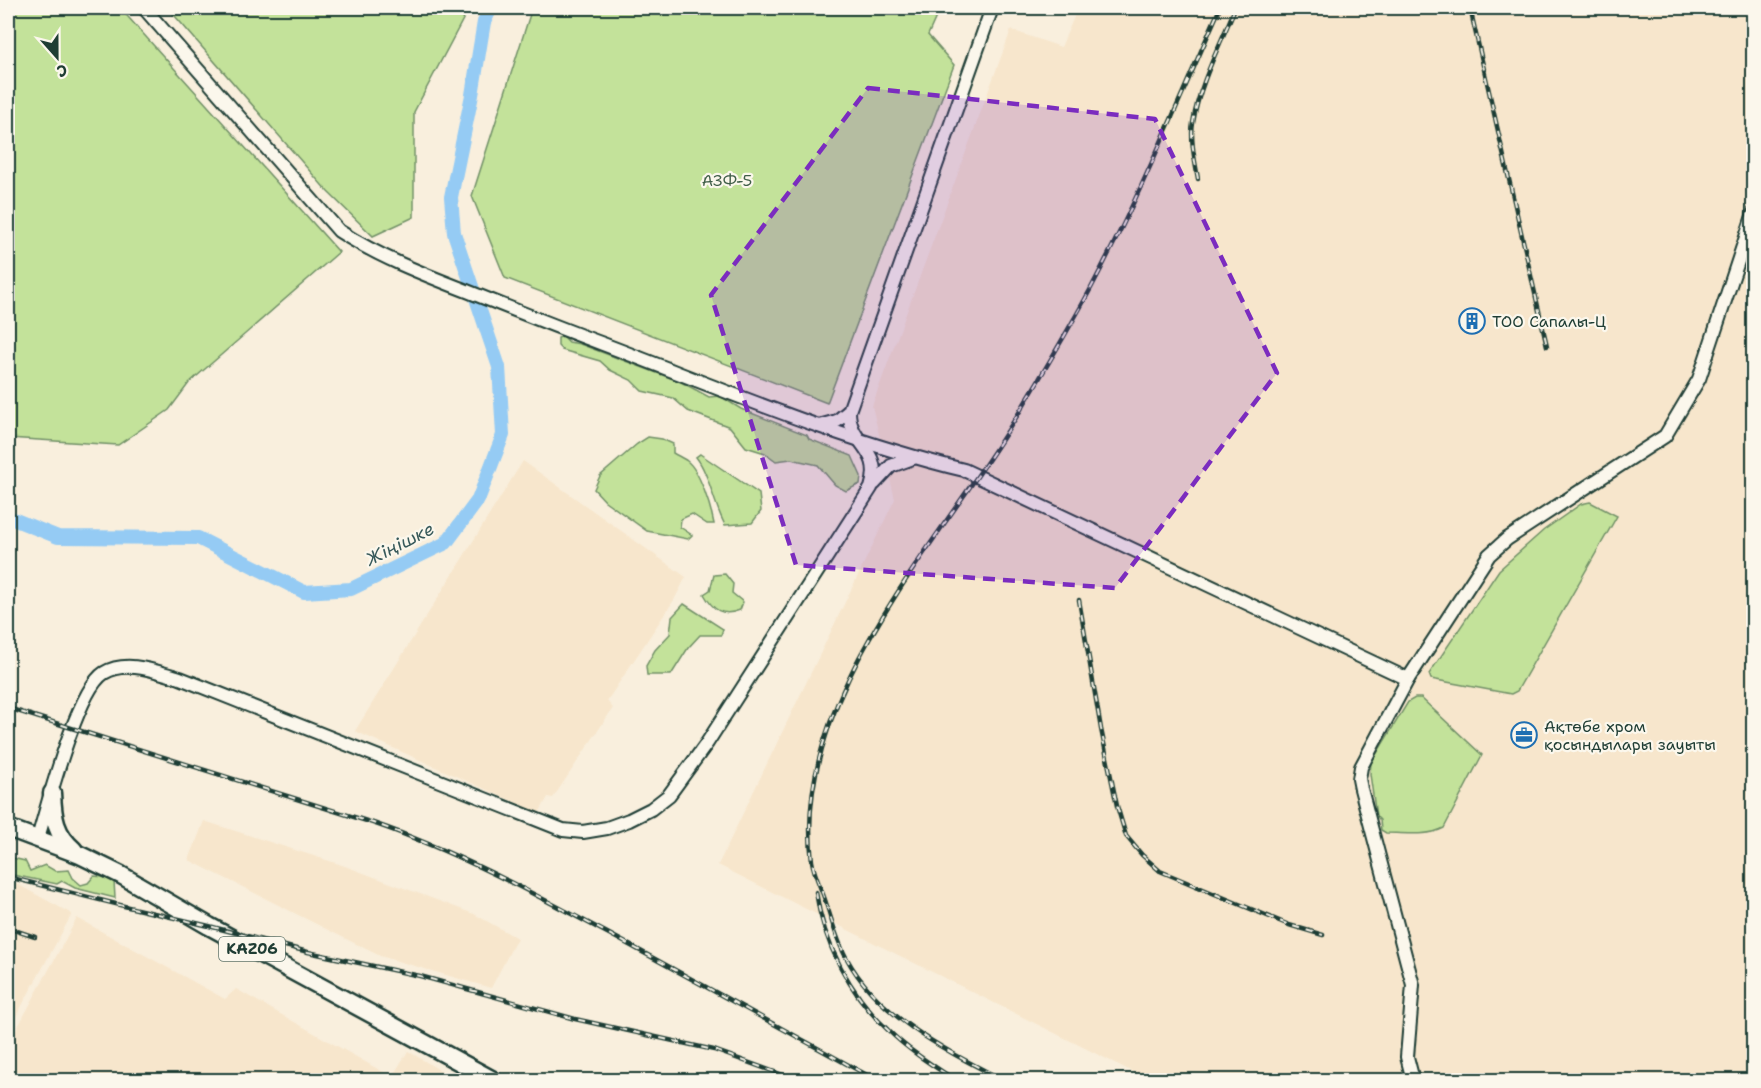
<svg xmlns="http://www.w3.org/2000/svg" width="1761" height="1088" font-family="'Shantell Sans',sans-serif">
  <rect width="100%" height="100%" fill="#f9efdd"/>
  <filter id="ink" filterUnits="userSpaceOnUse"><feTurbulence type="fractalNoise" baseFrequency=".0167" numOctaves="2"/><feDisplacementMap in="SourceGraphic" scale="12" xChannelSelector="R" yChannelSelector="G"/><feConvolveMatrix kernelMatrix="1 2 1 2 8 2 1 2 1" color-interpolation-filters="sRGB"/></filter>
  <g filter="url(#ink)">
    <g fill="#f7e6cc">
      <polygon points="1078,8 1753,8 1754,267 1743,304 1754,310 1753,1080 1149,1080 718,865 895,499 872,406 1011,30 1061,47"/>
      <polygon points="523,461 686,577 674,600 607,701 613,708 553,798 548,797 539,813 355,731"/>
      <polygon points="204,821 342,865 474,914 517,938 491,988 380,956 189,860"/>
      <polygon points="8,882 15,883 72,914 8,1031"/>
      <polygon points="77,918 225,999 236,989 392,1077 408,1051 456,1080 8,1080 8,1045"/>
    </g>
    <g fill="#c3e29a" stroke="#719067" stroke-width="1.5">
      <polygon points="8,8 120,8 339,252 189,383 169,410 118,445 8,438"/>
      <polygon points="168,8 469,8 414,112 414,217 373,236 328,192"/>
      <polygon points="532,8 940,8 928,35 954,65 827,403 505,278 472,196"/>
      <polygon points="563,336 569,342 580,344 681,382 709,397 720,396 741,409 807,435 809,439 852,456 861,476 860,484 846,491 835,485 818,465 791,459 776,461 765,453 746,447 730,427 688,411 673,398 642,391 631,380 610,370 600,361 562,350 558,346 558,338"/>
      <path d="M648 437 662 439 673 444V453C678 456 683 458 687 461 700 471 711 508 714 524H707L692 514 681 519 680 527 692 535 688 539 647 531 605 501 594 489 600 476 637 444Z"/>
      <path d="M700 454 759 494 761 511 752 523 725 525C714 505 709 473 696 457Z"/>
      <polygon points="1590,502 1617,516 1517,691 1511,694 1431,679 1429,674 1499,570 1544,530 1581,504"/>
      <path d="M725 574 733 584 732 593 743 602 740 610C722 617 713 610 704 594L710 590 714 575Z"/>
      <polygon points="684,604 723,629 721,635 700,635 688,648 671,675 647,675 646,666 655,650 670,634 672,617"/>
      <path d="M1415 698H1421L1482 755 1444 828C1426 837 1406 833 1386 833L1381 830 1380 820 1376 816 1370 774 1371 763 1408 702Z"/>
      <polygon points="8,857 25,861 30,871 45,865 55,871 69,870 73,878 81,885 88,883 94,876 104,877 114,881 115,898 75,888 62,881 57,884 8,874"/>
    </g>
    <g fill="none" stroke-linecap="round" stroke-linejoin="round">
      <polyline stroke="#95cbf4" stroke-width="14" points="8,517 58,537 198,538 304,592 351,589 446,543 478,500 503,435 499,367 454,233 451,197 472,95 484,22 491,8"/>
      <g stroke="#1f3d34" stroke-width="16">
        <g id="minor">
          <path d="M144 8 339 231C379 257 423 274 467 291 512 309 557 327 603 344 722 389 840 440 964 470L1408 679"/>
          <polyline points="819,426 837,421 849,411"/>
          <polyline points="874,484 891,466 913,458"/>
          <path d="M38 838C48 804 77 690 104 673 127 659 157 672 180 678L563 830 583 832 607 828 629 820 651 809 669 795 707 743 871 488C884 448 849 446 849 411L992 8"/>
          <polyline points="1413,1080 1407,1057 1413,985 1361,789 1359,779 1361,767 1408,679 1489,555 1507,539 1562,503 1665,436 1699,379 1754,213"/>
        </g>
      </g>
      <g stroke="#1f3d34" stroke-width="21">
        <g id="highway">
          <path d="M52 793C53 817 55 834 74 850"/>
          <polyline points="8,828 80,855 121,875 209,926 493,1080"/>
        </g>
      </g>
      <use href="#minor" stroke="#fbf7ec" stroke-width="12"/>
      <use href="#highway" stroke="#fbf7ec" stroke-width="16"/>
      <g stroke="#1f3d34" stroke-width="4.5">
        <g id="rail">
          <polyline points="1470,8 1547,346"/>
          <path d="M1198 179C1195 161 1190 140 1193 123 1199 84 1221 43 1235 8"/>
          <polyline points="1079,600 1101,729 1117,806 1126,836 1142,855 1160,871 1289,925 1323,935"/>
          <path d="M8 708 373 823C461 853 542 898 624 942 708 988 792 1034 876 1080"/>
          <polyline points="8,877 124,906 209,926 308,952 420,976 575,1019 714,1050 797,1080"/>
          <path d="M816 892C823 942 850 995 888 1030 908 1050 932 1065 955 1080"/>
          <polyline points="8,928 35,937"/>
          <path d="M1003 1080C945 1050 878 1017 846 957 837 941 832 921 826 903 822 890 814 875 812 861 791 695 941 543 1020 411 1044 371 1068 331 1090 290 1139 198 1178 102 1220 8"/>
        </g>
      </g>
      <use href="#rail" stroke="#fbf7ec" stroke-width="2" stroke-dasharray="7" stroke-linecap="butt"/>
    </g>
  </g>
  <path fill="#7b2cbf" fill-opacity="0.2" stroke="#7b2cbf" stroke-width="4.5" stroke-dasharray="12 8" stroke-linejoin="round" d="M868 88 1155 119 1277 373 1115 588 796 565 711 295Z"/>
  <defs>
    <g id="building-ring" transform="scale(1.35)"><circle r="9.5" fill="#fbf7ec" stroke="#1f6fb2" stroke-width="1.5"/><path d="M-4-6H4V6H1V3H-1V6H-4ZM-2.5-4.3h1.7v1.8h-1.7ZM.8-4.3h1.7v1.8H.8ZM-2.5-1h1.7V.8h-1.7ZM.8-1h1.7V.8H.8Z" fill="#1f6fb2"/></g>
    <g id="office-ring" transform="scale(1.35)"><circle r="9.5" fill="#fbf7ec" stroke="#1f6fb2" stroke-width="1.5"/><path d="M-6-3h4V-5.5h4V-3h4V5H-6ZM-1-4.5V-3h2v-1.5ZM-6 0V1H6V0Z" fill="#1f6fb2"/></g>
  </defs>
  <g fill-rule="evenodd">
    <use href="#building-ring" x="1472" y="321"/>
    <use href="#office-ring" x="1524" y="735"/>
  </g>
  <g text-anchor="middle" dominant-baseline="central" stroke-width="4.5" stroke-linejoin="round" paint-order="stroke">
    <rect fill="#fbf7ec" stroke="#61756b" stroke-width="1.5" x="219" y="937" width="66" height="24" rx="4.5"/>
    <g font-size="15" font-weight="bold" fill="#1f3d34">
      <text x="252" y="949">KАZ06</text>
    </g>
    <g font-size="16" fill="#405e48" stroke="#fbf7ec">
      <text x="727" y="180">АЗФ-5</text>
    </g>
    <g font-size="16" fill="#1f3d34" stroke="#fbf7ec" text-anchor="start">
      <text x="1492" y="321">ТОО Сапалы-Ц</text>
      <text x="1544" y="726">Ақтөбе хром<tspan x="1544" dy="18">қосындылары зауыты</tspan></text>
    </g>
    <g font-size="18" font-style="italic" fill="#37595a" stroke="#fbf7ec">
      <text transform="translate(400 544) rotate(-27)">Жіңішке</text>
    </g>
  </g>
  <rect width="1761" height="1088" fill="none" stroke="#fbf7ec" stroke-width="30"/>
  <rect x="15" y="15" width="1731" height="1058" fill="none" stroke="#1f3d34" stroke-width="2" filter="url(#ink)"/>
  <g transform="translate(57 57) rotate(159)" stroke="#fbf7ec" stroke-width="4.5" paint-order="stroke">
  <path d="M0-4.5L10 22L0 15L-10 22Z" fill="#1f3d34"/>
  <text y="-9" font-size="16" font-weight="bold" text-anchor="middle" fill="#1f3d34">С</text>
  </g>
</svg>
